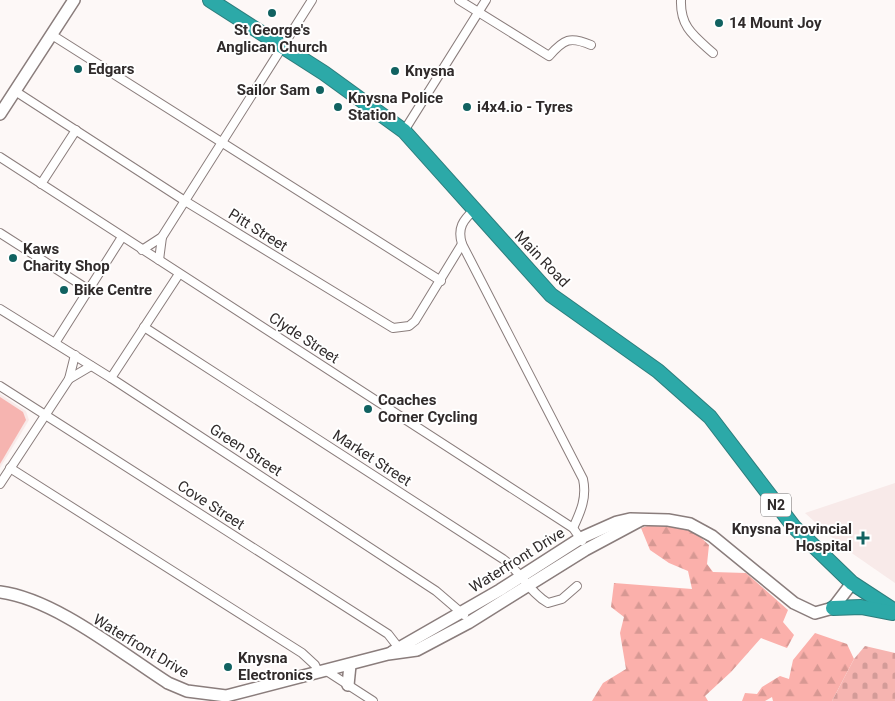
<svg xmlns="http://www.w3.org/2000/svg" width="895" height="701" font-family="Roboto,sans-serif">
  <defs>
    <pattern id="forest-firs" width="22" height="20" patternUnits="userSpaceOnUse" patternTransform="scale(1.25)"><rect width="22" height="20" fill="#fbb0ab"/><path d="M5 1l3.5 6h-7zM16 11l3.5 6h-7z" fill="#d79893"/></pattern>
    <pattern id="cemetery-stones" width="16" height="16" patternUnits="userSpaceOnUse" patternTransform="scale(1.25)"><rect width="16" height="16" fill="#f6b4b0"/><path d="M2 7V4a2 2 0 0 1 4 0v3zM10 15v-3a2 2 0 0 1 4 0v3z" fill="#d39b98"/></pattern>
  </defs>
  <rect width="100%" height="100%" fill="#fdf8f7"/>
  <g fill="#f8eae9">
    <polygon points="0,394 26,411 29,420 0,468"/>
    <polygon points="895,483 895,583 843,547 805,513"/>
  </g>
  <g fill="url(#forest-firs)">
    <polygon points="656,523 689,527 709,545 707,564 713,572 746,573 788,610 783,622 794,635 787,648 761,638 731,672 705,696 708,701 592,701 603,683 626,669 620,633 624,617 611,607 614,583 692,589 688,571 669,563 650,550 641,528"/>
    <polygon points="815,633 847,644 854,659 832,701 773,701 772,697 765,701 742,701 745,693 757,694 762,687 780,676 789,679 793,660"/>
  </g>
  <polygon fill="url(#cemetery-stones)" points="865,646 895,653 895,701 832,701 854,659"/>
  <polygon fill="#f6b4b0" points="0,397 23,412 26,420 0,464"/>
  <g fill="none" stroke-linecap="round" stroke-linejoin="round">
    <g stroke="#8a7d7c" stroke-width="10">
      <g id="street">
        <path d="M459 0 549 56C564 39 570 36 591 45"/>
        <path d="M681 0C680 27 694 36 713 53"/>
        <polyline points="52,35 441,281"/>
        <polyline points="15,91 185,201 393,328 409,326 415,321 462,244"/>
        <polyline points="404,131 486,0"/>
        <polyline points="0,157 573,528 582,541"/>
        <polyline points="41,184 76,130"/>
        <path d="M475 209C463 220 457 228 462 244L583 479C587 497 581 511 573 528"/>
        <polyline points="0,233 89,290"/>
        <polyline points="142,250 162,237 312,0"/>
        <polyline points="159,260 162,237"/>
        <polyline points="0,309 111,378 436,591 464,615"/>
        <path d="M144 327 503 559C520 571 530 593 548 603L562 599 577 586"/>
        <polyline points="55,343 122,237"/>
        <polyline points="111,378 179,274"/>
        <polyline points="69,379 91,366"/>
        <polyline points="0,386 388,634 402,652"/>
        <polyline points="10,468 302,653 315,665 318,672"/>
        <polyline points="0,484 69,379 75,355"/>
        <polyline points="325,670 373,701"/>
      </g>
    </g>
    <g stroke="#8a7d7c" stroke-width="14">
      <g id="secondary">
        <polyline points="0,114 74,0"/>
        <path d="M0 592C55 599 121 653 168 683L187 691 226 696 388 654 417 650 468 623 585 550 641 520"/>
        <polyline points="392,652 500,590 581,538 617,522 630,519 668,520 690,524 712,536 794,603 815,613 833,608 852,583"/>
        <polyline points="348,685 350,665"/>
      </g>
    </g>
    <g stroke="#2d7d7c" stroke-width="16">
      <g id="highway">
        <polyline points="210,0 324,73 404,131 551,295 658,371 710,417 794,527 852,583 895,611"/>
        <polyline points="833,608 861,607 892,613"/>
      </g>
    </g>
    <use href="#street" stroke="#fff" stroke-width="8"/>
    <use href="#secondary" stroke="#fff" stroke-width="11"/>
    <use href="#highway" stroke="#2ca9a8" stroke-width="14"/>
  </g>
  <g fill="#116261" stroke="#fff" stroke-width="2">
    <circle cx="272" cy="13" r="5"/>
    <circle cx="719" cy="23" r="5"/>
    <circle cx="78" cy="69" r="5"/>
    <circle cx="395" cy="71" r="5"/>
    <circle cx="320" cy="90" r="5"/>
    <circle cx="338" cy="107" r="5"/>
    <circle cx="467" cy="107" r="5"/>
    <circle cx="13" cy="258" r="5"/>
    <circle cx="64" cy="290" r="5"/>
    <circle cx="368" cy="409" r="5"/>
    <path d="M860.5 530.5h5v5h5v5h-5v5h-5v-5h-5v-5h5z"/>
    <circle cx="228" cy="667" r="5"/>
  </g>
  <g text-anchor="middle" dominant-baseline="central" stroke-width="4" stroke-linejoin="round" paint-order="stroke">
    <rect fill="#fff" stroke="#6e6b6b" stroke-width="1" x="761" y="493.5" width="30" height="23" rx="4"/>
    <g font-size="14" font-weight="bold" fill="#302b2b">
      <text x="776" y="505">N2</text>
    </g>
    <g font-size="15" font-weight="bold" fill="#302b2b" stroke="#fff" text-anchor="start">
      <text x="729" y="23">14 Mount Joy</text>
      <text x="272" y="30" text-anchor="middle">St George's<tspan x="272" dy="17">Anglican Church</tspan></text>
      <text x="88" y="69">Edgars</text>
      <text x="405" y="71">Knysna</text>
      <text x="310" y="90" text-anchor="end">Sailor Sam</text>
      <text x="348" y="98">Knysna Police<tspan x="348" dy="17">Station</tspan></text>
      <text x="477" y="107">i4x4.io - Tyres</text>
      <text x="23" y="249">Kaws<tspan x="23" dy="17">Charity Shop</tspan></text>
      <text x="74" y="290">Bike Centre</text>
      <text x="378" y="400">Coaches<tspan x="378" dy="17">Corner Cycling</tspan></text>
      <text x="852" y="529" text-anchor="end">Knysna Provincial<tspan x="852" dy="17">Hospital</tspan></text>
      <text x="238" y="658">Knysna<tspan x="238" dy="17">Electronics</tspan></text>
    </g>
    <g font-size="15" fill="#302b2b" stroke="#fff">
      <text transform="translate(258 230) rotate(32)">Pitt Street</text>
      <text transform="translate(542 259) rotate(46)">Main Road</text>
      <text transform="translate(304 338) rotate(33)">Clyde Street</text>
      <text transform="translate(246 450) rotate(33)">Green Street</text>
      <text transform="translate(372 458) rotate(33)">Market Street</text>
      <text transform="translate(211 505) rotate(33)">Cove Street</text>
      <text transform="translate(517 560) rotate(-32)">Waterfront Drive</text>
      <text transform="translate(141 646) rotate(31)">Waterfront Drive</text>
    </g>
  </g>
</svg>
